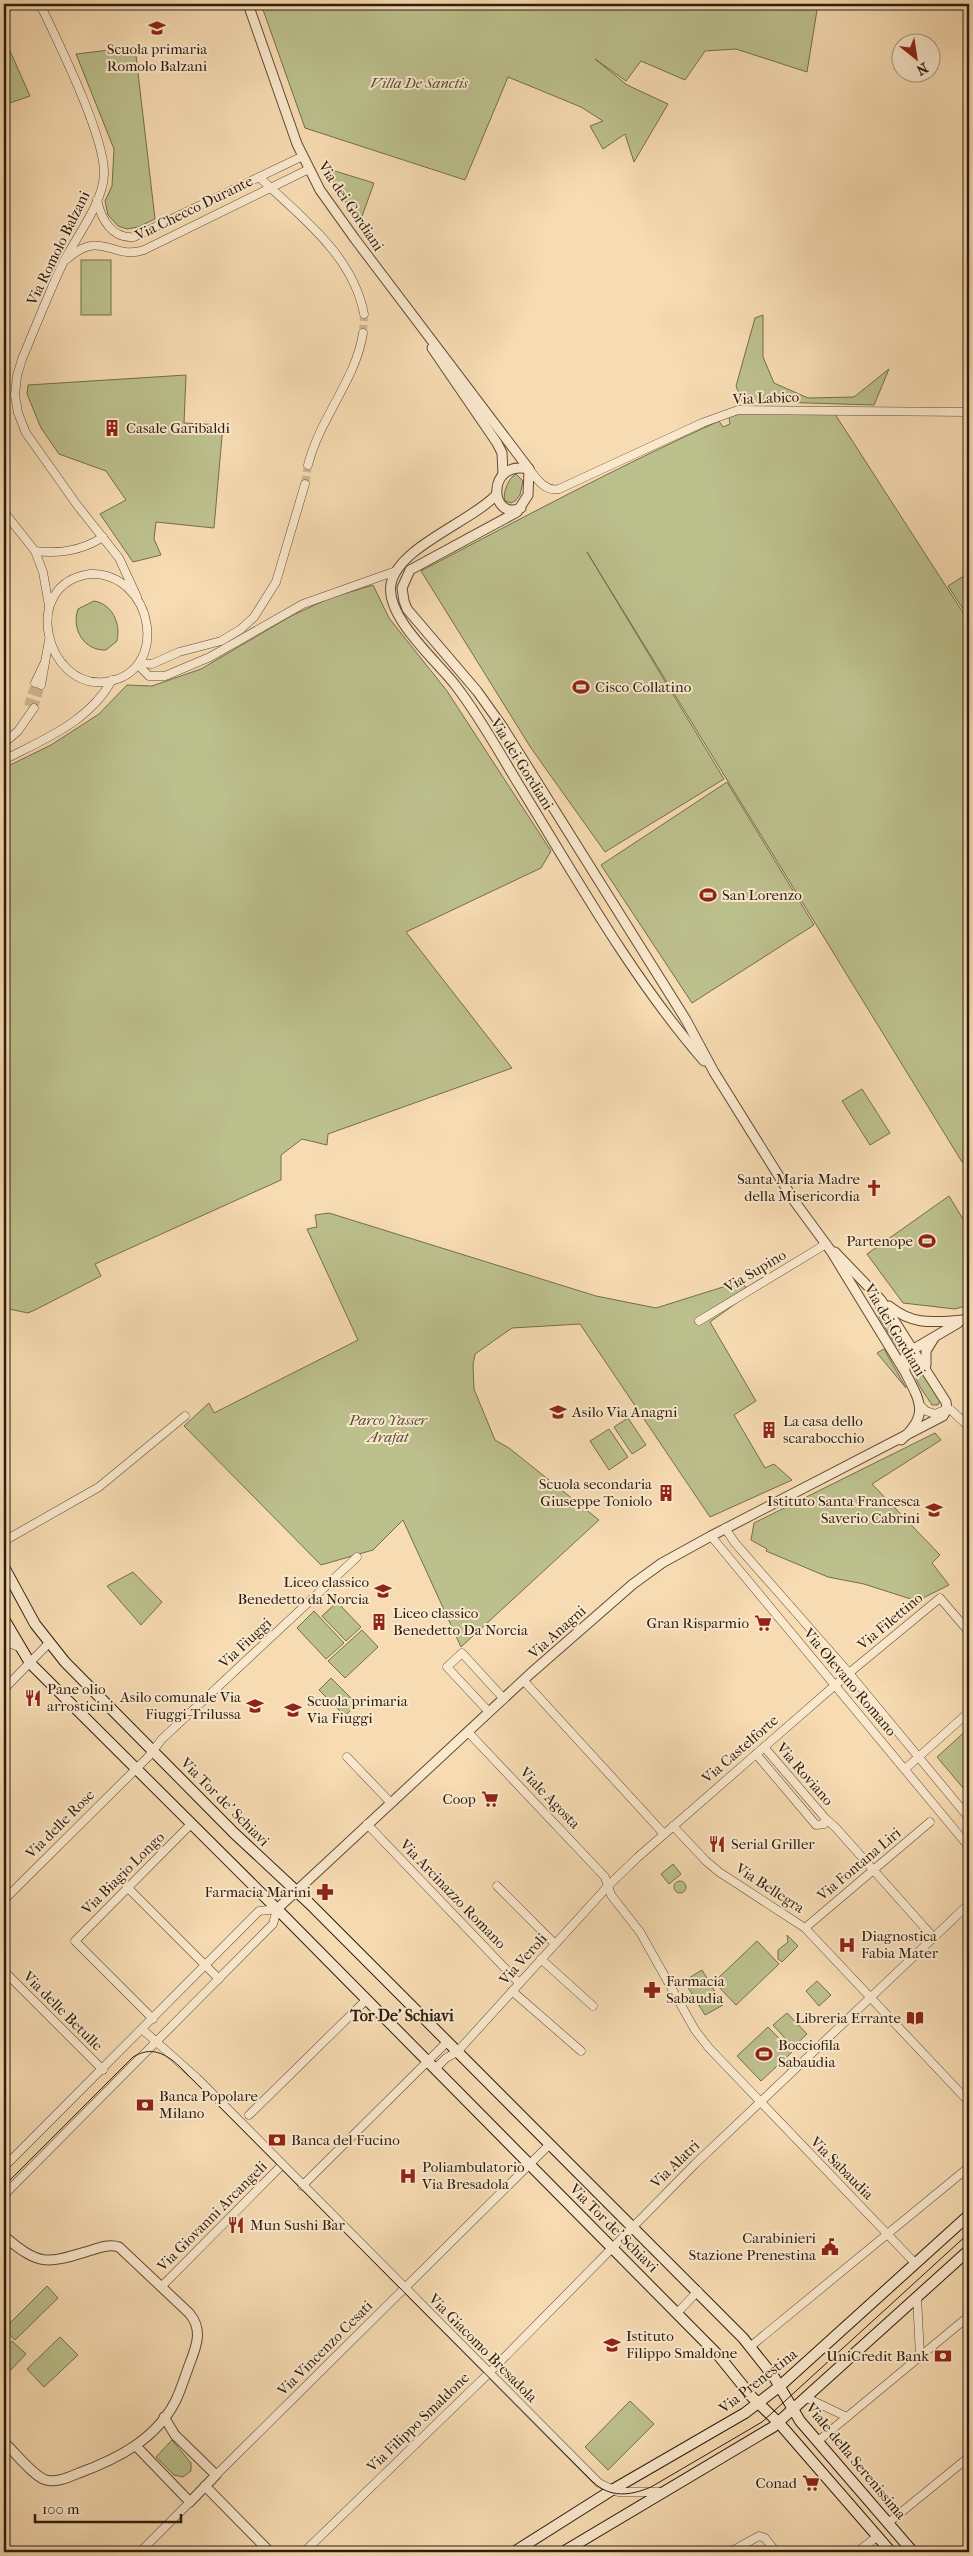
<svg xmlns="http://www.w3.org/2000/svg" width="973" height="2556" font-family="'IM FELL French Canon',serif">
  <rect width="100%" height="100%" fill="#f7dbb2"/>
  <filter id="stains"><feTurbulence type="fractalNoise" baseFrequency=".004" numOctaves="4"/><feColorMatrix values="0 0 0 0 .2 0 0 0 0 .09 0 0 0 0 .02 0 0 0 .5 -.17"/></filter>
  <radialGradient id="worn" r=".72"><stop offset=".6" stop-color="#630" stop-opacity="0"/><stop offset="1" stop-color="#630" stop-opacity=".3"/></radialGradient>
  <g fill="#bcc08d" stroke="#746e4e">
    <polygon points="261,4 818,4 807,72 736,49 705,51 685,80 641,61 626,81 595,59 627,85 668,104 634,162 625,134 603,149 590,126 603,121 581,107 508,77 465,180 305,128"/>
    <polygon points="135,47 155,219 138,227 127,229 118,226 108,215 105,201 112,186 114,149 76,54"/>
    <polygon points="10,51 30,96 4,105 4,54"/>
    <polygon points="325,168 374,183 360,222 340,194"/>
    <rect x="81" y="260" width="30" height="55"/>
    <polygon points="763,315 763,357 774,383 808,398 854,397 889,369 874,405 742,401 736,386 755,318"/>
    <polygon points="186,375 184,423 223,425 214,528 156,522 154,539 161,555 133,562 100,514 126,500 106,471 59,454 41,428 27,394 28,385"/>
    <path d="M742 413 835 414 969 622V1155L962 1162 587 552 724 779 605 852 531 748 421 571C520 519 617 467 719 421L723 427 730 424 729 417Z"/>
    <path d="M516 474 523 481 520 495 515 501 511 503 505 501C502 493 509 477 516 474Z"/>
    <polygon points="967,574 969,577 969,618 948,586"/>
    <polygon points="373,585 389,618 447,691 551,851 541,868 406,932 512,1068 328,1134 327,1145 302,1139 281,1155 281,1180 95,1264 101,1276 35,1310 28,1313 4,1308 4,768 51,745 99,714 127,685 152,686 201,669 291,616 330,598"/>
    <path d="M94 601C112 604 121 623 117 641L106 650C84 651 71 629 78 609Z"/>
    <polygon points="727,782 814,925 692,1003 601,865"/>
    <polygon points="862,1089 890,1133 870,1145 842,1101"/>
    <polygon points="949,1196 969,1229 969,1305 955,1309 903,1303 867,1254"/>
    <polygon points="329,1213 596,1296 656,1308 742,1281 749,1294 710,1322 756,1401 734,1415 765,1468 774,1464 792,1480 710,1517 580,1324 512,1328 475,1354 473,1365 474,1389 495,1440 509,1448 599,1520 461,1647 403,1520 373,1550 321,1565 184,1426 209,1403 214,1413 358,1340 307,1229 317,1227 315,1215"/>
    <polygon points="873,1301 892,1322 906,1345 899,1350 881,1321"/>
    <polygon points="884,1349 906,1388 877,1353"/>
    <path d="M915 1359 940 1400 938 1405H932C924 1392 909 1376 915 1359Z"/>
    <polygon points="628,1418 646,1445 632,1454 614,1427"/>
    <polygon points="609,1429 628,1457 609,1470 590,1441"/>
    <polygon points="935,1433 941,1440 872,1484 940,1555 932,1563 949,1585 917,1601 864,1584 828,1577 766,1551 767,1549 751,1540 754,1523"/>
    <polygon points="133,1572 162,1602 141,1625 107,1586"/>
    <polygon points="337,1602 361,1627 346,1641 322,1616"/>
    <polygon points="314,1611 344,1643 326,1659 297,1628"/>
    <polygon points="362,1630 378,1647 345,1678 328,1661"/>
    <polygon points="331,1678 357,1704 345,1716 319,1690"/>
    <polygon points="969,1728 969,1795 937,1757"/>
    <polygon points="673,1864 681,1874 669,1884 661,1874"/>
    <circle cx="680" cy="1887" r="6"/>
    <polygon points="787,1935 798,1946 782,1962 778,1959 778,1950 788,1942"/>
    <polygon points="757,1941 779,1964 736,2005 714,1982"/>
    <polygon points="702,1970 723,2005 705,2015 684,1981"/>
    <polygon points="817,1981 831,1995 819,2006 806,1991"/>
    <polygon points="787,2013 807,2034 793,2047 773,2025"/>
    <polygon points="768,2027 792,2052 761,2081 737,2056"/>
    <polygon points="47,2286 58,2298 15,2340 4,2329"/>
    <polygon points="60,2337 78,2355 44,2387 27,2369"/>
    <polygon points="12,2341 26,2354 4,2377 4,2350"/>
    <polygon points="630,2401 654,2424 608,2470 585,2447"/>
    <polygon points="172,2440 191,2463 191,2471 183,2477 174,2475 156,2457"/>
  </g>
  <g fill="none" stroke-linecap="round" stroke-linejoin="round">
    <g stroke="#ceb591" stroke-width="8" stroke-dasharray="8 4" stroke-linecap="butt">
      <polyline points="363,333 364,314"/>
      <polyline points="305,484 308,465"/>
      <polyline points="28,706 35,683"/>
      <polyline points="34,708 41,685"/>
    </g>
    <g stroke="#5f4c37" stroke-width="9">
      <g id="minor">
        <path d="M40 4C57 40 106 138 104 175 103 202 77 236 64 261 49 292 36 326 22 359L17 376 15 395 18 413 26 433 77 505 119 558 137 597"/>
        <path d="M259 177C300 216 353 255 364 314"/>
        <path d="M97 200C101 219 112 239 134 237L303 156"/>
        <path d="M67 259C102 228 113 261 144 250L309 169"/>
        <path d="M308 465C320 417 356 380 363 333"/>
        <path d="M529 469C537 479 545 492 559 489L702 423 738 410 969 412"/>
        <polyline points="4,512 35,551 43,572 49,606"/>
        <path d="M35 551C59 554 83 550 103 537"/>
        <path d="M90 574C154 572 172 674 105 682 46 689 19 584 90 574Z"/>
        <polyline points="140,663 152,664 179,652 221,641 241,629 254,617 276,582 305,484"/>
        <polyline points="138,665 149,676 165,676 210,657 303,604 396,571"/>
        <polyline points="35,683 45,662"/>
        <polyline points="41,685 49,640"/>
        <polyline points="4,743 18,731 34,708"/>
        <path d="M4 760C44 739 89 722 112 680"/>
        <polyline points="699,1321 826,1244"/>
        <polyline points="921,1406 926,1411 935,1414 947,1409 951,1410 969,1427"/>
        <polyline points="725,1528 735,1543 849,1673 969,1818"/>
        <polyline points="711,1536 969,1847"/>
        <polyline points="4,1541 99,1487 185,1416"/>
        <polyline points="4,1641 19,1647"/>
        <polyline points="524,1681 664,1834"/>
        <polyline points="4,1689 49,1643"/>
        <polyline points="489,1712 447,1667 462,1653 504,1699"/>
        <polyline points="468,1732 605,1877 611,1895 640,1932 695,2030 709,2048 915,2263"/>
        <polyline points="756,1754 816,1825 824,1824 825,1818 764,1747"/>
        <polyline points="347,1757 391,1803"/>
        <polyline points="905,1769 969,1712"/>
        <polyline points="825,1818 836,1828 933,1937"/>
        <polyline points="367,1824 519,1983"/>
        <polyline points="673,1826 706,1861 719,1872 805,1928 969,2102"/>
        <polyline points="497,1886 555,1944"/>
        <polyline points="127,1887 219,1979"/>
        <polyline points="4,1900 149,1756 162,1739 357,1557"/>
        <polyline points="805,1928 930,1822"/>
        <polyline points="541,1959 593,2006"/>
        <polyline points="4,1971 103,2070"/>
        <polyline points="512,1991 581,2051"/>
        <polyline points="153,2019 75,1941 191,1824"/>
        <polyline points="143,2030 197,2078 599,2483 618,2492 661,2492"/>
        <polyline points="435,2069 446,2058 457,2052 609,1885 638,1857 849,1673 940,1598 969,1632"/>
        <polyline points="249,2115 366,2000"/>
        <polyline points="4,2167 259,1911 277,1909 273,1924 4,2195"/>
        <polyline points="302,2186 447,2042"/>
        <polyline points="162,2286 281,2166"/>
        <polyline points="917,2297 920,2356"/>
        <polyline points="677,2313 698,2291"/>
        <polyline points="751,2346 969,2167"/>
        <polyline points="807,2398 847,2417"/>
        <polyline points="818,2441 969,2316"/>
        <polyline points="216,2475 549,2145"/>
        <polyline points="888,2523 969,2457"/>
        <polyline points="140,2552 190,2502"/>
        <polyline points="304,2552 487,2375 695,2164 969,1904"/>
        <polyline points="730,2552 759,2536 765,2538 776,2552"/>
        <polyline points="857,2552 878,2536"/>
      </g>
    </g>
    <g stroke="#5f4c37" stroke-width="11">
      <g id="tertiary">
        <polyline points="248,4 297,144 320,190 355,239 529,469"/>
        <polyline points="432,348 497,443 502,453 503,474"/>
        <path d="M529 469 528 495 517 512 410 570 402 588 404 601 407 609 477 691 502 726 686 1020 714 1072 795 1202 831 1251 905 1372C920 1401 930 1415 901 1440"/>
        <path d="M496 495C471 522 398 547 391 584 385 617 437 661 456 686 480 717 499 752 519 785 577 879 632 978 704 1061"/>
        <path d="M521 508C489 522 486 459 529 469"/>
        <path d="M889 1306C914 1326 933 1322 963 1320L969 1317"/>
        <polyline points="926,1365 926,1351 934,1338"/>
        <polyline points="905,1369 903,1360 907,1353 958,1323"/>
        <polyline points="277,1909 530,1674 633,1584 662,1563 711,1536 943,1416 947,1409 946,1402 881,1300 835,1252"/>
        <path d="M4 2236C41 2268 48 2263 92 2250 101 2247 110 2244 119 2247L189 2313C203 2329 197 2345 190 2363 185 2376 181 2390 175 2402 155 2440 117 2459 79 2473 69 2477 57 2483 46 2480 34 2477 14 2451 4 2442"/>
        <polyline points="136,2446 190,2502 216,2475 175,2435 164,2417"/>
        <polyline points="205,2486 270,2552"/>
      </g>
    </g>
    <g stroke="#2c1d0e" stroke-width="12">
      <g id="secondary">
        <polyline points="4,1567 35,1624 65,1662 234,1833 309,1903 743,2338 774,2377 800,2421 913,2552"/>
        <polyline points="4,1619 30,1663 277,1909 719,2356 752,2397 779,2423 891,2552"/>
        <polyline points="514,2552 612,2490 745,2413 780,2386 969,2215"/>
        <polyline points="563,2552 773,2427 969,2250"/>
      </g>
    </g>
    <use href="#minor" stroke="#fae8cd" stroke-width="8"/>
    <use href="#tertiary" stroke="#fae8cd" stroke-width="9"/>
    <use href="#secondary" stroke="#fae8cd" stroke-width="10"/>
    <path stroke="#2c1d0e" stroke-width="1" d="M4 2186 133 2057C151 2046 165 2053 179 2066L593 2482C610 2498 630 2496 651 2487L762 2422 969 2233"/>
  </g>
  <defs>
    <g id="school-bare" transform="scale(1.35)"><path d="M0-5L7-2L0 1L-7-2ZM-4 1L0 2.5L4 1V4Q0 6-4 4Z" fill="#8f2418" stroke="#fae8cd" stroke-width="2.5" paint-order="stroke"/></g>
    <g id="building-bare" transform="scale(1.35)"><path d="M-4-6H4V6H1V3H-1V6H-4ZM-2.5-4.3h1.7v1.8h-1.7ZM.8-4.3h1.7v1.8H.8ZM-2.5-1h1.7V.8h-1.7ZM.8-1h1.7V.8H.8Z" fill="#8f2418" stroke="#fae8cd" stroke-width="2.5" paint-order="stroke"/></g>
    <g id="stadium-bare" transform="scale(1.35)"><path d="M0-5a6.5 5 0 1 0 0 10a6.5 5 0 1 0 0-10ZM-3.5-1.8h7v3.6h-7Z" fill="#8f2418" stroke="#fae8cd" stroke-width="2.5" paint-order="stroke"/></g>
    <g id="church-bare" transform="scale(1.35)"><path d="M-1.2-6h2.4v3.5h3.3v2.4h-3.3V6h-2.4V-.1h-3.3v-2.4h3.3Z" fill="#8f2418" stroke="#fae8cd" stroke-width="2.5" paint-order="stroke"/></g>
    <g id="supermarket-bare" transform="scale(1.35)"><path d="M-6-5.5h2.5l.6 2H6L4.5 2H-2.5L-4.4-4H-6ZM-1.5 3.2a1.3 1.3 0 1 0 .1 0ZM3 3.2a1.3 1.3 0 1 0 .1 0Z" fill="#8f2418" stroke="#fae8cd" stroke-width="2.5" paint-order="stroke"/></g>
    <g id="restaurant-bare" transform="scale(1.35)"><path d="M-5-6h1v4h1v-4h1v4h1v-4h1v5L-1.5 .5V6h-2V.5L-5-1ZM5-6V6H3V1.5H1.5Q1.5-4 5-6Z" fill="#8f2418" stroke="#fae8cd" stroke-width="2.5" paint-order="stroke"/></g>
    <g id="pharmacy-bare" transform="scale(1.35)"><path d="M-2-6h4v4h4v4h-4v4h-4v-4h-4v-4h4Z" fill="#8f2418" stroke="#fae8cd" stroke-width="2.5" paint-order="stroke"/></g>
    <g id="hospital-bare" transform="scale(1.35)"><path d="M-5-5h3v3.5h4V-5h3V5h-3V1.5h-4V5h-3Z" fill="#8f2418" stroke="#fae8cd" stroke-width="2.5" paint-order="stroke"/></g>
    <g id="library-bare" transform="scale(1.35)"><path d="M-6-4Q-3-5.5-.7-3.5V5Q-3 3-6 4ZM6-4Q3-5.5 .7-3.5V5Q3 3 6 4Z" fill="#8f2418" stroke="#fae8cd" stroke-width="2.5" paint-order="stroke"/></g>
    <g id="bank-bare" transform="scale(1.35)"><path d="M-6-4H6V4H-6ZM0-2.3a2.3 2.3 0 1 0 0 4.6a2.3 2.3 0 1 0 0-4.6Z" fill="#8f2418" stroke="#fae8cd" stroke-width="2.5" paint-order="stroke"/></g>
    <g id="civic-bare" transform="scale(1.35)"><path d="M-.6-6.5H3V-4.5H.6V-3L4-1V1h2V6H-6V1h2V-1L-.6-3ZM-1.2 2.5V6h2.4V2.5Z" fill="#8f2418" stroke="#fae8cd" stroke-width="2.5" paint-order="stroke"/></g>
  </defs>
  <g fill-rule="evenodd">
    <use href="#school-bare" x="157" y="28"/>
    <use href="#building-bare" x="112" y="428"/>
    <use href="#stadium-bare" x="581" y="687"/>
    <use href="#stadium-bare" x="708" y="895"/>
    <use href="#church-bare" x="874" y="1188"/>
    <use href="#stadium-bare" x="927" y="1241"/>
    <use href="#school-bare" x="558" y="1412"/>
    <use href="#building-bare" x="769" y="1430"/>
    <use href="#building-bare" x="666" y="1493"/>
    <use href="#school-bare" x="934" y="1510"/>
    <use href="#school-bare" x="383" y="1591"/>
    <use href="#building-bare" x="379" y="1622"/>
    <use href="#supermarket-bare" x="763" y="1623"/>
    <use href="#restaurant-bare" x="33" y="1698"/>
    <use href="#school-bare" x="255" y="1706"/>
    <use href="#school-bare" x="293" y="1710"/>
    <use href="#supermarket-bare" x="490" y="1799"/>
    <use href="#restaurant-bare" x="717" y="1844"/>
    <use href="#pharmacy-bare" x="325" y="1892"/>
    <use href="#hospital-bare" x="847" y="1945"/>
    <use href="#pharmacy-bare" x="652" y="1990"/>
    <use href="#library-bare" x="915" y="2018"/>
    <use href="#stadium-bare" x="764" y="2054"/>
    <use href="#bank-bare" x="145" y="2105"/>
    <use href="#bank-bare" x="277" y="2140"/>
    <use href="#hospital-bare" x="408" y="2176"/>
    <use href="#restaurant-bare" x="236" y="2225"/>
    <use href="#civic-bare" x="830" y="2247"/>
    <use href="#school-bare" x="612" y="2345"/>
    <use href="#bank-bare" x="943" y="2356"/>
    <use href="#supermarket-bare" x="811" y="2483"/>
  </g>
  <g text-anchor="middle" dominant-baseline="central" stroke-width="4" stroke-linejoin="round" paint-order="stroke">
    <g font-size="15" fill="#2c1d0e" stroke="#fae8cd" text-anchor="start">
      <text x="157" y="49" text-anchor="middle">Scuola primaria<tspan x="157" dy="17">Romolo Balzani</tspan></text>
      <text x="126" y="428">Casale Garibaldi</text>
      <text x="595" y="687">Cisco Collatino</text>
      <text x="722" y="895">San Lorenzo</text>
      <text x="860" y="1179" text-anchor="end">Santa Maria Madre<tspan x="860" dy="17">della Misericordia</tspan></text>
      <text x="913" y="1241" text-anchor="end">Partenope</text>
      <text x="572" y="1412">Asilo Via Anagni</text>
      <text x="783" y="1421">La casa dello<tspan x="783" dy="17">scarabocchio</tspan></text>
      <text x="652" y="1484" text-anchor="end">Scuola secondaria<tspan x="652" dy="17">Giuseppe Toniolo</tspan></text>
      <text x="920" y="1501" text-anchor="end">Istituto Santa Francesca<tspan x="920" dy="17">Saverio Cabrini</tspan></text>
      <text x="369" y="1582" text-anchor="end">Liceo classico<tspan x="369" dy="17">Benedetto da Norcia</tspan></text>
      <text x="393" y="1613">Liceo classico<tspan x="393" dy="17">Benedetto Da Norcia</tspan></text>
      <text x="749" y="1623" text-anchor="end">Gran Risparmio</text>
      <text x="47" y="1689">Pane olio<tspan x="47" dy="17">arrosticini</tspan></text>
      <text x="241" y="1697" text-anchor="end">Asilo comunale Via<tspan x="241" dy="17">Fiuggi-Trilussa</tspan></text>
      <text x="307" y="1701">Scuola primaria<tspan x="307" dy="17">Via Fiuggi</tspan></text>
      <text x="476" y="1799" text-anchor="end">Coop</text>
      <text x="731" y="1844">Serial Griller</text>
      <text x="311" y="1892" text-anchor="end">Farmacia Marini</text>
      <text x="861" y="1936">Diagnostica<tspan x="861" dy="17">Fabia Mater</tspan></text>
      <text x="666" y="1981">Farmacia<tspan x="666" dy="17">Sabaudia</tspan></text>
      <text x="901" y="2018" text-anchor="end">Libreria Errante</text>
      <text x="778" y="2045">Bocciofila<tspan x="778" dy="17">Sabaudia</tspan></text>
      <text x="159" y="2096">Banca Popolare<tspan x="159" dy="17">Milano</tspan></text>
      <text x="291" y="2140">Banca del Fucino</text>
      <text x="422" y="2167">Poliambulatorio<tspan x="422" dy="17">Via Bresadola</tspan></text>
      <text x="250" y="2225">Mun Sushi Bar</text>
      <text x="816" y="2238" text-anchor="end">Carabinieri<tspan x="816" dy="17">Stazione Prenestina</tspan></text>
      <text x="626" y="2336">Istituto<tspan x="626" dy="17">Filippo Smaldone</tspan></text>
      <text x="929" y="2356" text-anchor="end">UniCredit Bank</text>
      <text x="797" y="2483" text-anchor="end">Conad</text>
    </g>
    <g font-size="15" font-style="italic" fill="#574e34" stroke="#fae8cd">
      <text x="419" y="83">Villa De Sanctis</text>
      <text x="388" y="1420">Parco Yasser<tspan x="388" dy="17">Arafat</tspan></text>
    </g>
    <g font-size="15" fill="#2c1d0e" stroke="#fae8cd">
      <text transform="translate(351 206) rotate(56)">Via dei Gordiani</text>
      <text transform="translate(194 208) rotate(-26)">Via Checco Durante</text>
      <text transform="translate(58 248) rotate(-64)">Via Romolo Balzani</text>
      <text transform="translate(766 398) rotate(-2)">Via Labico</text>
      <text transform="translate(522 764) rotate(58)">Via dei Gordiani</text>
      <text transform="translate(755 1271) rotate(-31)">Via Supino</text>
      <text transform="translate(895 1330) rotate(59)">Via dei Gordiani</text>
      <text transform="translate(890 1621) rotate(-40)">Via Filettino</text>
      <text transform="translate(557 1632) rotate(-42)">Via Anagni</text>
      <text transform="translate(245 1643) rotate(-43)">Via Fiuggi</text>
      <text transform="translate(850 1682) rotate(50)">Via Olevano Romano</text>
      <text transform="translate(740 1749) rotate(-41)">Via Castelforte</text>
      <text transform="translate(805 1774) rotate(49)">Via Roviano</text>
      <text transform="translate(550 1798) rotate(46)">Viale Agosta</text>
      <text transform="translate(225 1802) rotate(45)">Via Tor de' Schiavi</text>
      <text transform="translate(60 1824) rotate(-45)">Via delle Rose</text>
      <text transform="translate(859 1864) rotate(-40)">Via Fontana Liri</text>
      <text transform="translate(123 1873) rotate(-45)">Via Biagio Longo</text>
      <text transform="translate(770 1888) rotate(33)">Via Bellegra</text>
      <text transform="translate(453 1894) rotate(46)">Via Arcinazzo Romano</text>
      <text transform="translate(523 1959) rotate(-48)">Via Veroli</text>
      <text transform="translate(63 2011) rotate(45)">Via delle Betulle</text>
      <text transform="translate(675 2164) rotate(-44)">Via Alatri</text>
      <text transform="translate(842 2168) rotate(45)">Via Sabaudia</text>
      <text transform="translate(212 2216) rotate(-45)">Via Giovanni Arcangeli</text>
      <text transform="translate(614 2228) rotate(45)">Via Tor de' Schiavi</text>
      <text transform="translate(325 2348) rotate(-45)">Via Vincenzo Cesati</text>
      <text transform="translate(483 2348) rotate(45)">Via Giacomo Bresadola</text>
      <text transform="translate(758 2381) rotate(-38)">Via Prenestina</text>
      <text transform="translate(418 2422) rotate(-44)">Via Filippo Smaldone</text>
      <text transform="translate(856 2461) rotate(50)">Viale della Serenissima</text>
    </g>
    <g font-size="16" font-weight="bold" fill="#2c1d0e" stroke="#fae8cd">
      <text x="402" y="2015">Tor De' Schiavi</text>
    </g>
  </g>
  <rect width="973" height="2556" fill="none" stroke="#f7dbb2" stroke-width="20"/>
  <rect x="5" y="5" width="963" height="2546" fill="none" stroke="#2c1d0e" stroke-width="2.5"/>
  <rect x="10" y="10" width="953" height="2536" fill="none" stroke="#2c1d0e"/>
  <g transform="translate(916 58) rotate(150)"><circle r="24" fill="#fae8cd" stroke="#a89781"/>
  <path d="M0-4L9 19L0 12L-9 19Z" fill="#8f2418"/>
  <text y="-8" font-size="14" font-weight="bold" text-anchor="middle" fill="#2c1d0e">N</text>
  </g>
  <path d="M35 2514v8h146v-8" fill="none" stroke="#2c1d0e" stroke-width="2.5"/>
  <text x="42" y="2514" font-size="15" fill="#2c1d0e" stroke="#fae8cd" stroke-width="4" paint-order="stroke">100 m</text>
  <rect width="100%" height="100%" filter="url(#stains)"/>
  <rect width="100%" height="100%" fill="url(#worn)"/>
</svg>
